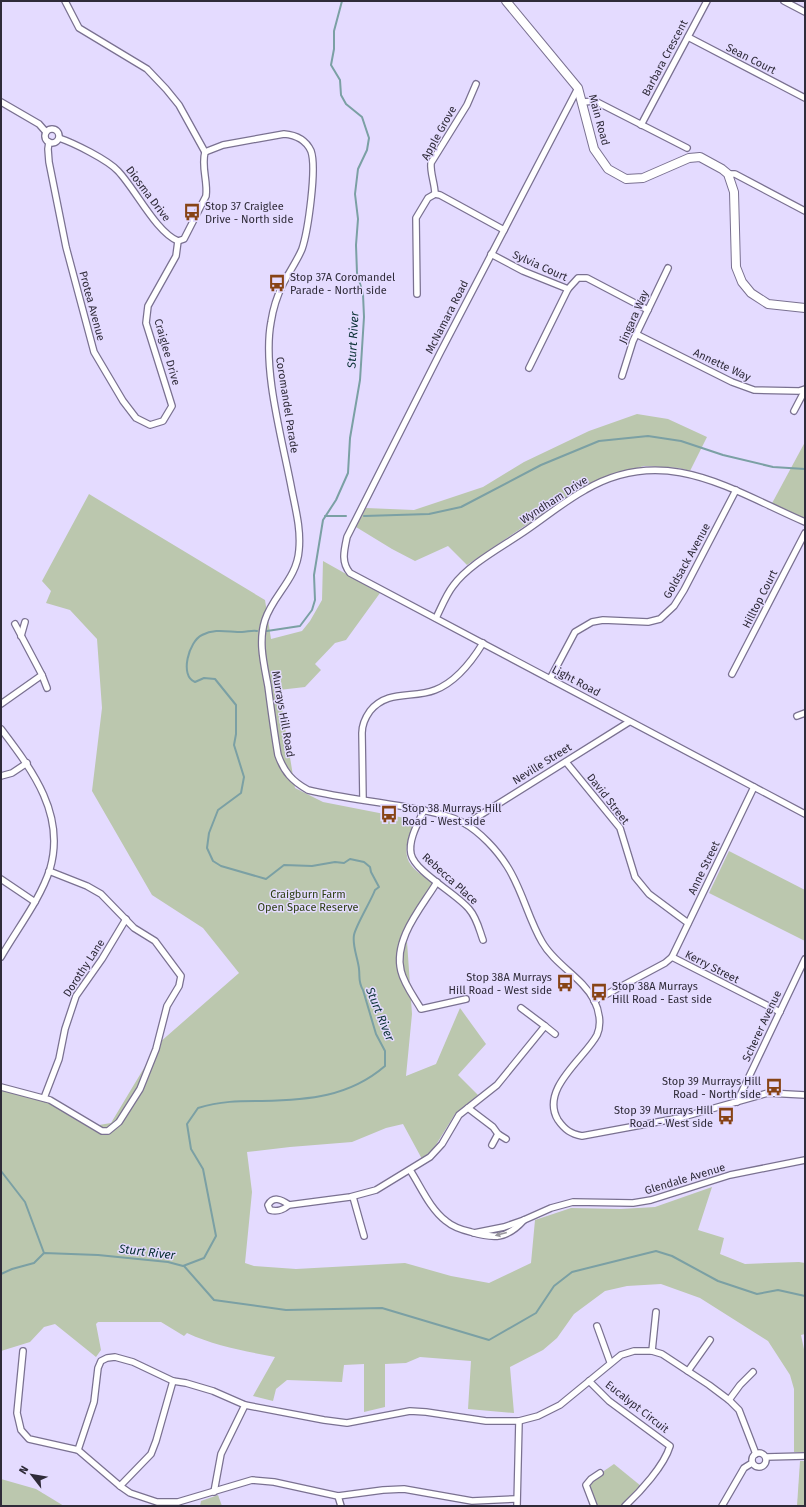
<svg xmlns="http://www.w3.org/2000/svg" width="806" height="1507" font-family="'Fira Sans',sans-serif">
  <rect width="100%" height="100%" fill="#e4dbff"/>
  <g fill="#bbc7ae">
    <polygon points="637,414 668,419 707,437 690,471 679,468 644,466 608,477 569,496 467,565 448,546 415,561 392,549 356,527 366,508 414,510 483,487 524,462 589,431"/>
    <polygon points="805,442 805,518 770,507"/>
    <path d="M89 494 265 600 271 639 302 631 310 621 322 600 323 561 380 593 346 640 335 643 315 664 321 670 305 687 279 690 295 788 323 802 415 820C410 833 401 852 411 865 416 872 426 878 433 883L406 927 412 1014 406 1076 436 1064 460 1008 486 1044 458 1075 478 1095 455 1114 434 1148 422 1159 403 1124 386 1128 352 1142 290 1147 247 1152 252 1192 245 1263 254 1266 296 1269 405 1263 451 1276 489 1283 531 1263 535 1220 571 1208 621 1209 655 1207 712 1187 698 1230 724 1238 720 1254 745 1264 799 1262 805 1263V1334L801 1335 805 1354V1452H794V1389L790 1375 768 1341 700 1298 661 1284 627 1286 605 1291 574 1314 557 1338 543 1350 510 1367 514 1413 468 1409 471 1361 420 1357 406 1363 385 1364V1407L364 1412V1364L344 1365 342 1382 287 1380 276 1389 273 1401 253 1396 275 1357C244 1351 215 1346 187 1333L184 1336 161 1322H98L96 1324 101 1350 96 1357 55 1324 44 1327 30 1342 1 1351V1088L39 1096 93 1126 111 1123 159 1043 239 973 203 928 152 895 92 791 102 708 97 639 70 610 46 603 51 591 42 581Z"/>
    <polygon points="729,851 805,890 805,941 709,893"/>
    <polygon points="800,1461 805,1461 805,1506 797,1506"/>
    <polygon points="614,1464 641,1486 622,1506 598,1506 588,1482"/>
    <polygon points="1,1479 36,1489 64,1506 1,1506"/>
    <polygon points="218,1495 222,1506 200,1506 201,1501"/>
  </g>
  <g fill="none" stroke-linecap="round" stroke-linejoin="round">
    <g stroke="#7ba0a4" stroke-width="2">
      <polyline points="325,516 346,516"/>
      <polyline points="364,516 429,514 461,507 541,465 599,441 648,436 681,441 723,455 773,467 805,469"/>
      <polyline points="267,631 300,626 312,610 315,600 314,575 323,520 336,500 348,473 350,438 360,380 364,317 363,294 357,273 356,245 358,219 355,194 358,169 367,150 369,138 362,117 346,104 341,95 340,80 331,65 334,49 334,31 342,1"/>
      <polyline points="1,1171 25,1202 44,1253"/>
      <polyline points="184,1266 214,1300 286,1310 382,1308 489,1340 536,1313 554,1286 572,1272 656,1251 672,1256 718,1281 757,1294 778,1290 805,1296"/>
      <path d="M1 1274 12 1269 34 1263 44 1253 98 1255 168 1262 183 1266 204 1258 216 1236 203 1169 191 1149 187 1124 198 1108C220 1101 239 1101 262 1101 308 1100 349 1097 385 1066V1051L376 1034 363 990C358 982 360 977 359 969 358 958 352 946 354 935 356 925 371 901 375 890L379 887 371 872 370 867 364 862 350 859 344 863 335 862 312 866 284 865 266 879 221 866 213 861 207 848 209 833 218 810 241 793 244 777 234 745 236 734V705L215 679 204 678 195 682C179 676 189 641 202 635 215 628 228 632 242 632 247 632 252 630 257 631"/>
    </g>
    <g stroke="#7a7191" stroke-width="8">
      <g id="street">
        <polyline points="65,1 79,28 147,69 166,89 179,105 205,152"/>
        <polyline points="784,1 805,12"/>
        <polyline points="688,37 805,98"/>
        <path d="M578 88 440 353 347 537C344 551 341 562 350 573L805 814"/>
        <polyline points="1,102 39,124 46,132"/>
        <polyline points="583,102 595,101 687,148"/>
        <polyline points="641,125 707,1"/>
        <circle cx="52" cy="136" r="7"/>
        <path d="M59 138C74 143 108 160 118 171 136 190 156 232 178 241"/>
        <polyline points="49,142 48,149 49,162 66,247 94,352 123,401 136,418 150,425 163,421 172,406 146,323 148,306 176,256 178,241"/>
        <path d="M205 152 223 145 284 134C296 135 306 140 311 151 317 168 308 231 302 249 297 261 289 272 283 284 277 296 273 309 271 322 262 370 283 442 292 491 296 511 301 530 299 550 297 579 273 595 265 620 258 642 264 664 268 686 271 709 274 732 278 755 284 772 292 781 308 790 341 798 374 801 406 807 425 811 447 814 464 823 480 832 497 850 507 866 522 889 528 918 542 942 555 965 582 977 594 1000 599 1010 602 1024 597 1035 586 1057 539 1089 558 1120 565 1130 571 1134 582 1136L679 1118 768 1093 805 1095"/>
        <polyline points="728,174 735,174 805,211"/>
        <path d="M435 194C435 184 430 173 431 163L467 105 476 84"/>
        <path d="M178 241 184 239 206 196C208 181 201 167 205 152"/>
        <polyline points="491,254 523,271 568,289 529,368"/>
        <polyline points="568,289 578,278 587,278 648,310"/>
        <polyline points="417,294 416,218 428,198 435,194 440,195 504,230"/>
        <polyline points="636,334 732,382 754,390 799,391 805,389"/>
        <polyline points="622,376 633,341 668,268"/>
        <polyline points="794,411 805,390"/>
        <path d="M436 618C441 608 446 595 453 586 470 563 504 546 528 529 547 516 565 501 585 490 665 443 731 490 805 522"/>
        <polyline points="21,636 25,622"/>
        <polyline points="732,674 805,533"/>
        <polyline points="42,675 47,688"/>
        <polyline points="550,679 575,632 592,622 603,620 648,622 660,619 674,606 684,590 736,490"/>
        <polyline points="1,704 42,675 15,624"/>
        <polyline points="797,716 805,713"/>
        <path d="M1 729C32 770 66 814 50 869 40 900 17 929 1 957"/>
        <polyline points="566,762 620,828 635,877 649,894 688,923"/>
        <polyline points="1,776 12,773 27,763"/>
        <path d="M363 799 362 733C362 724 365 718 370 711 388 689 413 699 435 690 456 682 472 661 483 643"/>
        <path d="M424 810C418 823 408 840 411 854 415 872 456 893 469 909 477 918 479 929 483 940"/>
        <polyline points="466,824 629,722"/>
        <polyline points="1,879 35,902"/>
        <path d="M437 882C422 907 393 939 401 971 404 984 414 997 421 1009L466 999"/>
        <polyline points="672,957 754,787"/>
        <polyline points="594,1001 665,963 672,957 780,1012"/>
        <polyline points="545,1026 555,1034"/>
        <polyline points="1,1087 50,1100 102,1131 108,1131 119,1122 140,1089 156,1049 167,1006 179,986 181,976 155,941 134,928 101,894 87,886 49,871"/>
        <polyline points="44,1098 59,1059 65,1029 76,996 102,959 126,919"/>
        <polyline points="737,1102 805,959"/>
        <polyline points="468,1108 493,1127 498,1134 506,1139"/>
        <polyline points="492,1145 498,1134"/>
        <path d="M410 1170C421 1187 430 1209 446 1221 453 1227 462 1230 471 1232 494 1239 507 1239 524 1220"/>
        <polyline points="353,1197 364,1236"/>
        <path d="M289 1205C281 1199 273 1196 268 1205L270 1210C278 1212 283 1210 289 1205L350 1197 376 1190 430 1157 442 1144 459 1115 497 1085 545 1026 521 1008"/>
        <polyline points="474,1233 504,1227 524,1220 551,1208 573,1202 633,1203 651,1200 730,1175 805,1160"/>
        <polyline points="597,1326 610,1362"/>
        <polyline points="23,1351 17,1413 21,1430 29,1439 78,1450 120,1486 130,1493 157,1502 178,1502 252,1480 274,1482 338,1496 383,1490 404,1489 472,1501 516,1499"/>
        <polyline points="652,1351 656,1312"/>
        <polyline points="688,1371 710,1340"/>
        <path d="M589 1381 609 1401 670 1446C664 1466 640 1492 625 1506"/>
        <polyline points="729,1400 740,1385 753,1372"/>
        <polyline points="78,1450 94,1402 98,1368 101,1361 107,1358 115,1357 133,1362 173,1381 186,1383 213,1391 245,1405 324,1420 347,1423 410,1411 426,1412 486,1421 519,1421 538,1416 560,1405 621,1355 634,1351 652,1351 662,1354 709,1385 729,1400 739,1410 756,1454"/>
        <circle cx="759" cy="1460" r="7"/>
        <polyline points="766,1457 805,1456"/>
        <polyline points="120,1486 151,1454 156,1441 173,1381"/>
        <polyline points="214,1492 221,1454 245,1405"/>
        <polyline points="338,1496 341,1506"/>
        <polyline points="517,1506 519,1421"/>
        <polyline points="594,1506 586,1485 591,1479 600,1473"/>
        <polyline points="722,1506 744,1468 752,1463"/>
      </g>
    </g>
    <g stroke="#7a7191" stroke-width="10">
      <polyline id="secondary" points="506,1 578,88 594,149 608,169 626,179 643,178 689,158 700,157 722,169 728,174 734,192 736,267 742,282 751,293 768,304 805,308"/>
    </g>
    <use href="#street" stroke="#fff" stroke-width="5.5"/>
    <use href="#secondary" stroke="#fff" stroke-width="8"/>
  </g>
  <defs><path id="oneway-solid" d="M-6-.8H1V-3.2L6.5 0L1 3.2V.8H-6Z"/></defs>
  <use fill="#97959c" href="#oneway-solid" transform="translate(501 1234) rotate(165)"/>
  <defs>
    <g id="bus-bare" transform="scale(1.38)"><path d="M-5-6H5V4H4V6H2V4H-2V6H-4V4H-5ZM-3.5-4V0h7V-4ZM-3.5 1.2v1.5H-2V1.2ZM2 1.2v1.5H3.5V1.2Z" fill="#874316" stroke="#e4dbff" stroke-width="2.5" paint-order="stroke"/></g>
  </defs>
  <g fill-rule="evenodd">
    <use href="#bus-bare" x="192" y="212"/>
    <use href="#bus-bare" x="277" y="283"/>
    <use href="#bus-bare" x="389" y="814"/>
    <use href="#bus-bare" x="565" y="983"/>
    <use href="#bus-bare" x="599" y="992"/>
    <use href="#bus-bare" x="774" y="1087"/>
    <use href="#bus-bare" x="726" y="1116"/>
  </g>
  <g text-anchor="middle" dominant-baseline="central" stroke-width="3" stroke-linejoin="round" paint-order="stroke">
    <g font-size="11" fill="#2f2b39" stroke="#e4dbff">
      <text transform="translate(665 58) rotate(-62)">Barbara Crescent</text>
      <text transform="translate(751 59) rotate(27)">Sean Court</text>
      <text transform="translate(599 120) rotate(75)">Main Road</text>
      <text transform="translate(439 133) rotate(-61)">Apple Grove</text>
      <text transform="translate(148 194) rotate(53)">Diosma Drive</text>
      <text transform="translate(540 266) rotate(24)">Sylvia Court</text>
      <text transform="translate(92 306) rotate(75)">Protea Avenue</text>
      <text transform="translate(447 317) rotate(-63)">McNamara Road</text>
      <text transform="translate(634 317) rotate(-66)">Jingara Way</text>
      <text transform="translate(167 352) rotate(74)">Craiglee Drive</text>
      <text transform="translate(722 365) rotate(25)">Annette Way</text>
      <text transform="translate(287 405) rotate(81)">Coromandel Parade</text>
      <text transform="translate(554 500) rotate(-33)">Wyndham Drive</text>
      <text transform="translate(687 561) rotate(-61)">Goldsack Avenue</text>
      <text transform="translate(760 599) rotate(-63)">Hilltop Court</text>
      <text transform="translate(576 681) rotate(28)">Light Road</text>
      <text transform="translate(283 714) rotate(80)">Murrays Hill Road</text>
      <text transform="translate(542 764) rotate(-32)">Neville Street</text>
      <text transform="translate(608 799) rotate(52)">David Street</text>
      <text transform="translate(704 868) rotate(-64)">Anne Street</text>
      <text transform="translate(450 879) rotate(42)">Rebecca Place</text>
      <text transform="translate(712 967) rotate(27)">Kerry Street</text>
      <text transform="translate(84 968) rotate(-57)">Dorothy Lane</text>
      <text transform="translate(762 1026) rotate(-65)">Scherer Avenue</text>
      <text transform="translate(685 1179) rotate(-17)">Glendale Avenue</text>
      <text transform="translate(637 1407) rotate(38)">Eucalypt Circuit</text>
    </g>
    <g font-size="11" fill="#2f2b39" stroke="#e4dbff" text-anchor="start">
      <text x="205" y="206">Stop 37 Craiglee<tspan x="205" dy="13">Drive - North side</tspan></text>
      <text x="290" y="277">Stop 37A Coromandel<tspan x="290" dy="13">Parade - North side</tspan></text>
      <text x="402" y="808">Stop 38 Murrays Hill<tspan x="402" dy="13">Road - West side</tspan></text>
      <text x="552" y="977" text-anchor="end">Stop 38A Murrays<tspan x="552" dy="13">Hill Road - West side</tspan></text>
      <text x="612" y="986">Stop 38A Murrays<tspan x="612" dy="13">Hill Road - East side</tspan></text>
      <text x="761" y="1081" text-anchor="end">Stop 39 Murrays Hill<tspan x="761" dy="13">Road - North side</tspan></text>
      <text x="713" y="1110" text-anchor="end">Stop 39 Murrays Hill<tspan x="713" dy="13">Road - West side</tspan></text>
    </g>
    <g font-size="11" fill="#2c3e12" stroke="#e4dbff">
      <text x="308" y="894">Craigburn Farm<tspan x="308" dy="13">Open Space Reserve</tspan></text>
    </g>
    <g font-size="12" font-style="italic" fill="#093034" stroke="#e4dbff">
      <text transform="translate(353 340) rotate(-87)">Sturt River</text>
      <text transform="translate(380 1014) rotate(68)">Sturt River</text>
      <text transform="translate(147 1252) rotate(7)">Sturt River</text>
    </g>
  </g>
  <rect width="806" height="1507" fill="none" stroke="#2f2b39" stroke-width="4"/>
  <g transform="translate(32 1475) rotate(301)" stroke="#e4dbff" stroke-width="3" paint-order="stroke">
  <path d="M0-3L7 15L0 10L-7 15Z" fill="#2f2b39"/>
  <text y="-6" font-size="11" font-weight="bold" text-anchor="middle" fill="#2f2b39">N</text>
  </g>
</svg>
